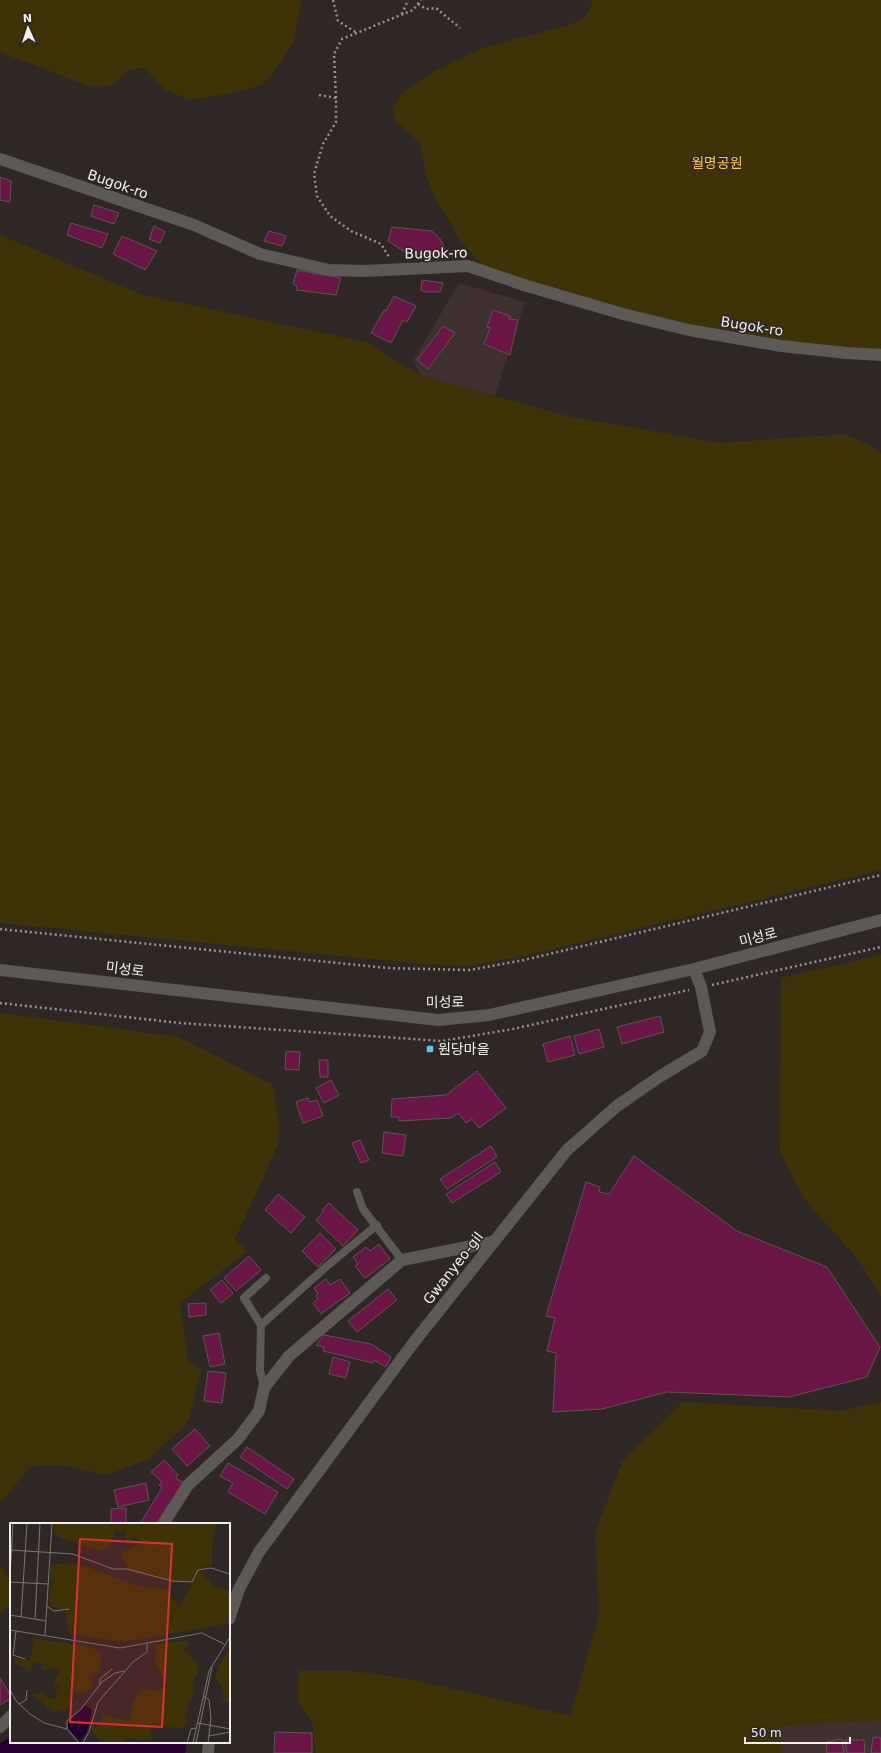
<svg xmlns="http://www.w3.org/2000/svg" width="881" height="1753" font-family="'DejaVu Sans','Noto Sans KR',sans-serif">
  <rect width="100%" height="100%" fill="#2e2726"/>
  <g fill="#3f3130">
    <polygon points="459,283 525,302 495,396 421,376 413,361"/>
    <polygon points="881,1720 881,1753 781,1753 781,1726"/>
  </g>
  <g fill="#403207">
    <polygon points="0,0 302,0 293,43 280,64 262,85 227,94 189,100 164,89 146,69 136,68 127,71 120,79 110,86 89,86 2,53 0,50"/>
    <polygon points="592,0 881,0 881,351 790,341 692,324 587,300 485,269 461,241 434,196 427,178 420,143 396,121 392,109 401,95 431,73 485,47 567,26 584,18 591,7"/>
    <polygon points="0,235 143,295 366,342 421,376 571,417 720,443 845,434 869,445 881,454 881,870 528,955 471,966 424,964 0,923"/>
    <polygon points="881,955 881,1297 860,1262 803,1197 780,1152 781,978"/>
    <polygon points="0,1013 178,1037 273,1085 279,1123 278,1145 235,1239 248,1251 180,1303 188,1361 201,1369 189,1421 149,1459 106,1475 62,1465 31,1466 0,1503"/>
    <polygon points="683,1402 840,1411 881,1402 881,1720 781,1726 781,1753 315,1753 313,1725 298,1702 298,1671 353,1671 414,1680 570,1716 599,1615 595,1533 622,1462"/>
    <polygon points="0,1565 11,1580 11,1602 0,1615"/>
  </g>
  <polygon fill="#24002f" points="11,1736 11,1742 186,1742 185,1753 0,1753 0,1744"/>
  <g fill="#6a1646" stroke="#5e5659">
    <polygon points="0,177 11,181 10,202 0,200"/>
    <polygon points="94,205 119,213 114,224 91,216"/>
    <polygon points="71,223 108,234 102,248 67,235"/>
    <polygon points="154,226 165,232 160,243 149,239"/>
    <polygon points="392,227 432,231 441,240 444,247 444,252 440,252 437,255 405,252 388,241"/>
    <polygon points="269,231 286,236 282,246 264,241"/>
    <polygon points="122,236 157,251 145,270 113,254"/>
    <polygon points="297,270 341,278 336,295 296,290 297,286 293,284"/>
    <polygon points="422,280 443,283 440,292 425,292 421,290"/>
    <polygon points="394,296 416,306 407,322 403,320 391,343 371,333 384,310 386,311"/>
    <polygon points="493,310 510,316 509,319 518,320 510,355 484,344 490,328 487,327"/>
    <polygon points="443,326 455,333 428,369 417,360"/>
    <polygon points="660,1016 664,1032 622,1044 617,1027"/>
    <polygon points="599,1029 604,1047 579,1054 574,1036"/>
    <polygon points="570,1036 575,1055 548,1062 543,1044"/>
    <polygon points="286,1051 300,1052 299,1070 285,1069"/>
    <polygon points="319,1060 328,1060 328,1077 320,1077"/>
    <polygon points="477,1071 506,1108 479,1128 472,1119 466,1123 458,1113 451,1118 399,1121 399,1117 391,1117 392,1099 446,1095"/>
    <polygon points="331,1080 339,1095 324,1103 316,1088"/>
    <polygon points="308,1098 309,1102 317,1100 323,1116 303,1123 296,1102"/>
    <polygon points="384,1132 406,1135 403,1156 382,1153"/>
    <polygon points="360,1140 369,1160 361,1163 352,1143"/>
    <polygon points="491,1146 497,1157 447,1189 440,1179"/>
    <polygon points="634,1156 737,1231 827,1267 880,1347 867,1377 789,1397 667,1392 602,1409 553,1412 556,1353 547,1351 555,1318 546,1316 586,1182 600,1187 599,1192 609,1194"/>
    <polygon points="495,1162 501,1172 452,1203 446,1194"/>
    <polygon points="278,1194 305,1217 291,1233 265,1210"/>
    <polygon points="329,1203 358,1230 343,1246 316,1220 324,1211 322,1210"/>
    <polygon points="320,1233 336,1249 318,1267 302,1251"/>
    <polygon points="379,1244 390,1259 365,1278 355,1266 358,1264 353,1257 366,1247 370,1251"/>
    <polygon points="249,1256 261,1270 236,1291 224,1278"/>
    <polygon points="326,1279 330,1285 340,1279 350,1293 321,1314 313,1303 318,1299 316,1296 318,1294 314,1288"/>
    <polygon points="222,1280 233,1293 221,1303 210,1290"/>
    <polygon points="388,1289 397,1300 357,1332 348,1321"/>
    <polygon points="206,1303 206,1315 189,1317 188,1304"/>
    <polygon points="219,1333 225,1364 210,1367 203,1336"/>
    <polygon points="324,1335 371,1344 391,1357 386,1367 374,1360 373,1363 323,1351 324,1347 316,1345"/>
    <polygon points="333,1357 350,1362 346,1378 329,1374"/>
    <polygon points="208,1371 226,1373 222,1403 204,1401"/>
    <polygon points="195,1429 210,1446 187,1466 172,1449"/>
    <polygon points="247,1447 294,1479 287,1489 240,1457"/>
    <polygon points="164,1460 178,1475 176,1478 184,1483 158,1524 140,1524 162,1488 159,1485 162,1482 151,1472"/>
    <polygon points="228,1463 278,1492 265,1514 228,1492 233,1483 220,1476"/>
    <polygon points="146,1483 149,1500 118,1507 114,1490"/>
    <polygon points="126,1508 126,1524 111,1524 111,1509"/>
    <polygon points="0,1678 11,1696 11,1698 0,1705"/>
    <polygon points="275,1732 312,1733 312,1753 274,1753"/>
    <polygon points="873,1737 881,1738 881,1753 871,1753"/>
    <polygon points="842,1739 844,1753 827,1753 826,1742"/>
    <polygon points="845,1740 864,1740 865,1753 847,1753"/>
  </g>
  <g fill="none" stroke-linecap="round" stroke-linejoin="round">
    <g stroke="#9b9594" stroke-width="2.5" stroke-dasharray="2 3" stroke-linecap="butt">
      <polyline points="333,0 338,21 357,33"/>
      <polyline points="418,4 426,9 436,8 460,28"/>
      <polyline points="402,14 408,0"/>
      <polyline points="319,95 336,98 336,122 323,144 314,174 317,196 330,216 351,231 381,244 389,257"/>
      <polyline points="336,98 334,54 342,39 413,10 421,0"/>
      <polyline points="0,929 387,968 470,970 524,960 881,875"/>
      <polyline points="712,985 881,947"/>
      <polyline points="0,1003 180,1023 442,1041 513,1029 689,990"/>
    </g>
    <g stroke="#5c5957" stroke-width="8">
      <polyline points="357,1192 363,1209 402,1260"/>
      <polyline points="261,1325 244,1298 266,1278"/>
      <polyline points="264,1388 260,1370 261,1325 327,1266 377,1225"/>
    </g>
    <g stroke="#5c5957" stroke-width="12">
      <polyline points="163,1524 188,1485 238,1439 259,1411 264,1388 289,1356 402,1260 492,1242"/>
      <polyline points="229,1619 239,1589 259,1552 414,1342 567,1150 617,1106 659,1077 702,1051 710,1032 701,987 694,969"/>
      <polyline points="0,1727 11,1716"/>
      <polyline points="208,1753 209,1742"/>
    </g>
    <g stroke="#5c5957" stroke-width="12">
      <polyline points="0,159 194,225 260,254 329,270 364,271 468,266 527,286 623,314 689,330 781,346 847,353 881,355"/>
      <polyline points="0,970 438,1020 489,1015 694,969 881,920"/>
    </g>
  </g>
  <rect fill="#5bc8e7" stroke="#2e2726" stroke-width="1.5" x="426" y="1045" width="8" height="8" rx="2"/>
  <g text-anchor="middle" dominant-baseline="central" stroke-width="3" stroke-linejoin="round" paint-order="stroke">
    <g font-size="14" fill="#fdce44" stroke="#2e2726">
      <text x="717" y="163">월명공원</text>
    </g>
    <g font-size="14" fill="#f4efef" stroke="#2e2726">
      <text transform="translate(118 184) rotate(19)">Bugok-ro</text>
      <text transform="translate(436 253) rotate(-1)">Bugok-ro</text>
      <text transform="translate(752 326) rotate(9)">Bugok-ro</text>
      <text transform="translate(758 937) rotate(-15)">미성로</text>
      <text transform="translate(125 969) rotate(7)">미성로</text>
      <text transform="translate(445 1002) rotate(-1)">미성로</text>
      <text transform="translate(453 1268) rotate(-52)">Gwanyeo-gil</text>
    </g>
    <g font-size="14" fill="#f4efef" stroke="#2e2726" text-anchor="start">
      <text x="438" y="1049">원당마을</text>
    </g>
  </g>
  <g transform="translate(10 1523)">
    <rect width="220" height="220" fill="#2e2726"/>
    <path d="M44 0H207L202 21V42L189 46 182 58H162L119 47 110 30 130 21 132 18 122 14 120 18 115 17 116 7 111 10 106 8 99 24 89 28 49 14 44 9ZM67 40 127 63 155 66 161 70 165 81 170 84 188 50 193 48 195 57 200 56 202 63 220 68V100L114 119 59 111 55 87 40 83 41 41ZM24 115 83 125 92 131 89 148 81 153 82 165 73 170 65 169 59 176 63 182 60 185 47 189 41 186V182L38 188 32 179 22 172 32 169 41 177 48 174 45 170 51 161 48 160 44 165 43 162 49 149 47 146 40 145 38 148 31 146 32 141 24 139 19 149 14 147 15 144 4 140 5 135 20 138ZM177 117 180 122 173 125 188 141 187 153H184L183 174 176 183 179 184 174 195 178 197 174 205 154 204V200H142L141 217 116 216V220H91L87 213 82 210V204L93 203 92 192 120 198 123 179 133 166 150 168 158 164 145 140 146 122ZM220 125V179L212 180 211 179 215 174 210 159 205 155 211 138Z" fill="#403207"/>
    <path d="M75 182 82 187 80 196 77 209 70 219 58 205V199Z" fill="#24002f"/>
    <path fill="none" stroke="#7d7776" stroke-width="1" d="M0 27 63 31 103 46H117L162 58 182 59 188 47 201 45 220 51M0 55 3 0M0 59 38 61M37 83 44 88 59 86M0 92 36 98M11 94 17 0M25 96 30 0M0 107 110 125 192 110 214 121M6 108 3 132 15 136M35 112 42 0M90 162V156L102 146M0 167 7 179 20 191 34 200 57 206 69 220M194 173 199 177 201 195 198 220M9 181 16 177 17 167M188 200 220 206M57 206V198L71 186 92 159 105 150 114 148M199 213 220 209M73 220 79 209 88 179 123 139 137 129V121M177 220 181 206 186 205M183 220 199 148 220 114M186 220 202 144"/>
    <path fill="#d83232" fill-opacity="0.15" stroke="#d83232" stroke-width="2" d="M70 16 162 21 152 204 60 199Z"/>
    <rect width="220" height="220" fill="none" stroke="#f4efef" stroke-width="2"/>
  </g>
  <g transform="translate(28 28) rotate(357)" stroke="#2e2726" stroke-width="3" paint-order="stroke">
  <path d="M0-3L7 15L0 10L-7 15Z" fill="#f4efef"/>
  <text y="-6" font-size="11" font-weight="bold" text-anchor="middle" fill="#f4efef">N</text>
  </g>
  <path d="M745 1737v6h105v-6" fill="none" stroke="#f4efef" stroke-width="2"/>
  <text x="751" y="1737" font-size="12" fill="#f4efef" stroke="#2e2726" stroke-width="3" paint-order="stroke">50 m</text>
</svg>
